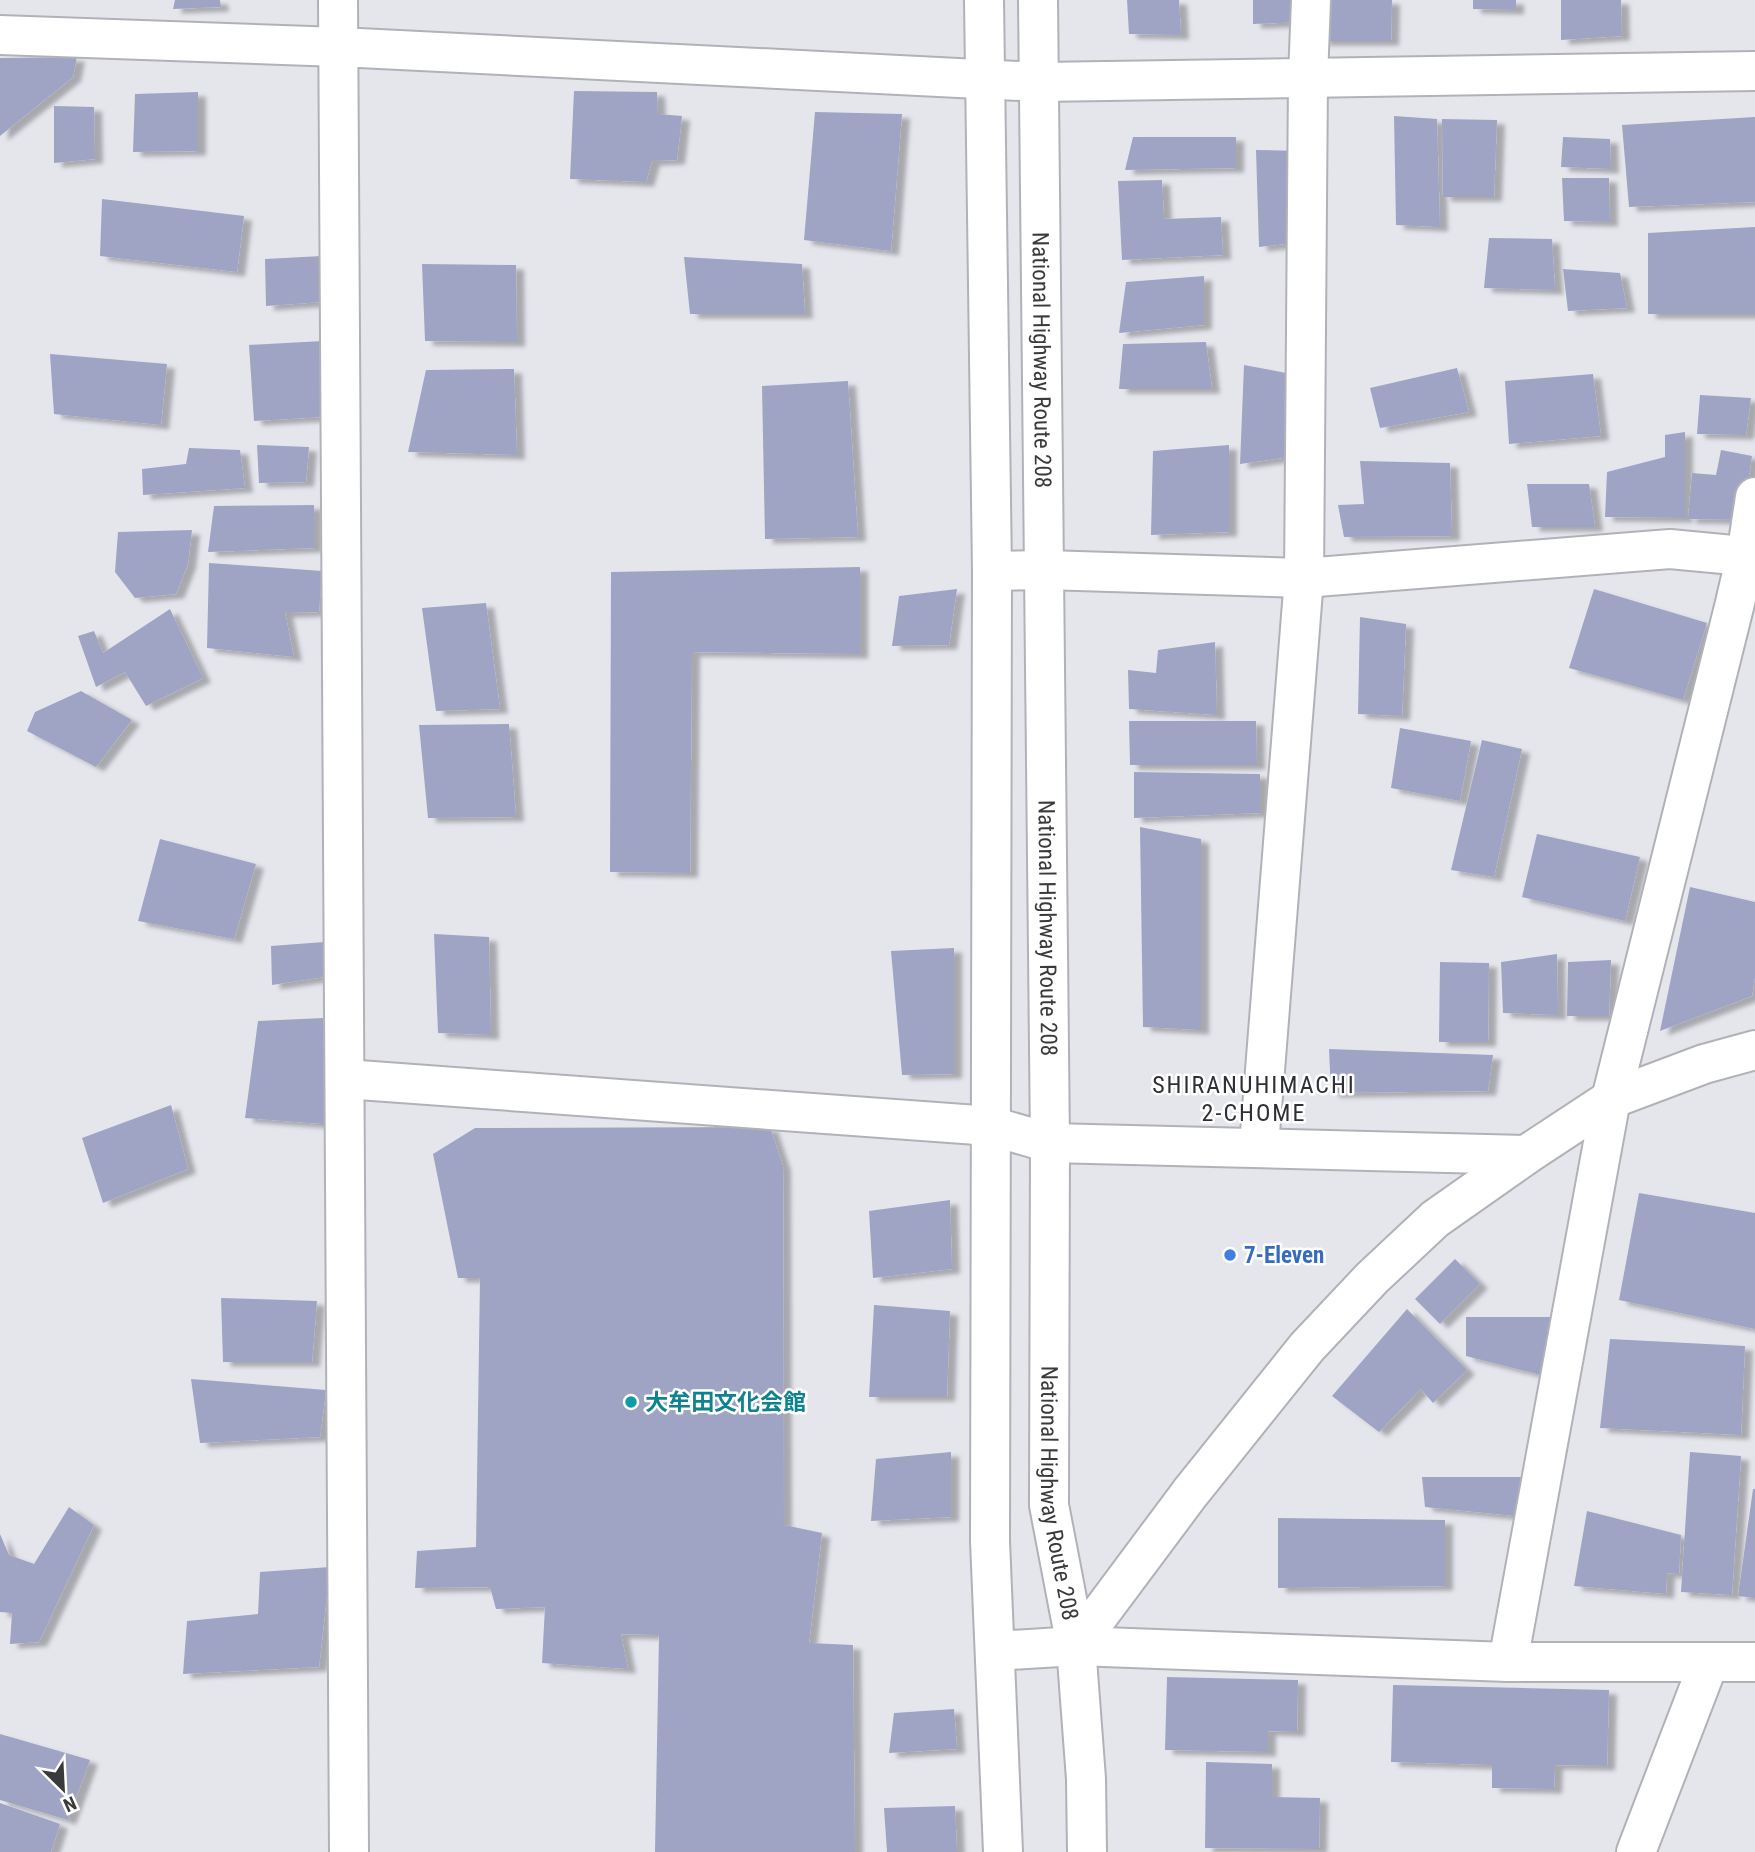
<svg xmlns="http://www.w3.org/2000/svg" width="1755" height="1852" font-family="'Roboto Condensed','Noto Sans JP',sans-serif">
  <defs>
    <filter id="shadow"><feDropShadow dx="8" dy="4.5" stdDeviation="2" flood-color="#0004"/></filter>
  </defs>
  <rect width="100%" height="100%" fill="#e5e6ec"/>
  <g fill="#a0a4c4" filter="url(#shadow)">
    <polygon points="175,0 220,0 221,7 173,9"/>
    <polygon points="1127,0 1179,0 1181,35 1129,34"/>
    <polygon points="1253,0 1299,0 1299,22 1253,24"/>
    <polygon points="1324,0 1392,0 1391,41 1321,41"/>
    <polygon points="1473,0 1516,0 1516,10 1473,9"/>
    <polygon points="1561,0 1621,0 1622,36 1561,40"/>
    <polygon points="77,57 73,77 0,136 0,58"/>
    <polygon points="574,91 657,92 658,114 682,116 677,160 652,161 646,182 570,179"/>
    <polygon points="198,92 198,151 133,152 135,94"/>
    <polygon points="54,106 94,107 95,159 54,163"/>
    <polygon points="815,112 902,114 891,251 804,240"/>
    <polygon points="1394,116 1437,119 1440,227 1396,225"/>
    <polygon points="1755,117 1755,202 1629,207 1622,125"/>
    <polygon points="1442,119 1497,120 1494,197 1443,197"/>
    <polygon points="1133,137 1236,137 1236,168 1125,170"/>
    <polygon points="1563,137 1610,139 1611,169 1561,167"/>
    <polygon points="1256,150 1303,151 1302,242 1259,247"/>
    <polygon points="1562,178 1609,178 1610,222 1564,221"/>
    <polygon points="1162,180 1164,219 1221,217 1223,255 1122,260 1118,181"/>
    <polygon points="102,199 244,216 237,272 100,256"/>
    <polygon points="1755,227 1755,314 1648,314 1648,233"/>
    <polygon points="1489,238 1552,239 1555,290 1484,288"/>
    <polygon points="322,256 321,302 266,306 265,259"/>
    <polygon points="684,257 802,264 805,314 690,314"/>
    <polygon points="422,264 516,265 517,342 425,341"/>
    <polygon points="1563,269 1620,273 1627,308 1568,311"/>
    <polygon points="1204,276 1204,325 1119,333 1126,282"/>
    <polygon points="323,341 323,417 254,421 249,345"/>
    <polygon points="1206,342 1212,389 1119,389 1123,344"/>
    <polygon points="50,354 167,364 161,425 54,414"/>
    <polygon points="1244,365 1291,374 1289,457 1240,464"/>
    <polygon points="1457,368 1469,412 1380,428 1370,388"/>
    <polygon points="514,369 517,455 408,452 426,370"/>
    <polygon points="1593,374 1601,436 1509,444 1505,381"/>
    <polygon points="848,381 858,537 765,539 762,386"/>
    <polygon points="1700,395 1751,398 1746,435 1697,434"/>
    <polygon points="1685,432 1685,518 1605,517 1607,472 1665,457 1665,435"/>
    <polygon points="257,445 309,447 306,482 259,483"/>
    <polygon points="1229,445 1229,532 1151,535 1153,451"/>
    <polygon points="189,448 240,450 245,488 143,495 142,469 186,464"/>
    <polygon points="1721,450 1752,456 1742,520 1688,519 1692,473 1716,475"/>
    <polygon points="1360,461 1450,463 1452,536 1344,537 1338,505 1364,504"/>
    <polygon points="1527,484 1589,484 1595,527 1532,527"/>
    <polygon points="314,505 314,548 208,552 214,506"/>
    <polygon points="192,530 188,564 176,594 135,598 115,572 118,532"/>
    <polygon points="209,563 322,571 319,612 285,613 294,657 207,648"/>
    <polygon points="860,567 860,654 692,652 690,873 610,872 611,572"/>
    <polygon points="957,589 949,645 892,646 899,596"/>
    <polygon points="1594,589 1707,623 1683,700 1569,668"/>
    <polygon points="486,603 500,709 436,711 422,608"/>
    <polygon points="170,609 203,678 146,706 125,672 96,687 78,636 94,631 103,653"/>
    <polygon points="1360,617 1406,624 1402,716 1358,714"/>
    <polygon points="1215,642 1217,715 1129,709 1128,670 1156,673 1158,650"/>
    <polygon points="81,691 132,720 96,767 27,731 35,712"/>
    <polygon points="1129,721 1256,721 1257,765 1130,765"/>
    <polygon points="509,724 516,817 428,818 419,725"/>
    <polygon points="1400,728 1471,741 1460,801 1391,788"/>
    <polygon points="1482,740 1522,749 1494,877 1451,870"/>
    <polygon points="1134,772 1260,774 1260,813 1134,818"/>
    <polygon points="1140,827 1201,839 1201,1030 1143,1027"/>
    <polygon points="1537,834 1640,857 1625,921 1522,897"/>
    <polygon points="160,839 256,864 234,939 138,921"/>
    <polygon points="1690,887 1755,902 1755,977 1752,996 1660,1031"/>
    <polygon points="434,934 489,937 491,1035 438,1033"/>
    <polygon points="324,942 324,977 272,985 271,946"/>
    <polygon points="954,948 954,1074 902,1075 891,951"/>
    <polygon points="1557,954 1558,1015 1503,1013 1501,962"/>
    <polygon points="1611,960 1609,1016 1567,1016 1568,962"/>
    <polygon points="1440,962 1489,963 1488,1042 1439,1042"/>
    <polygon points="323,1018 323,1124 245,1118 258,1021"/>
    <polygon points="1329,1049 1493,1055 1488,1091 1331,1093"/>
    <polygon points="171,1105 188,1169 103,1203 82,1138"/>
    <polygon points="770,1127 783,1166 784,1525 822,1533 809,1643 853,1645 855,1852 655,1852 659,1635 621,1634 628,1669 542,1663 545,1607 496,1609 490,1587 415,1588 417,1551 476,1547 480,1278 458,1278 433,1154 475,1128"/>
    <polygon points="1639,1193 1755,1213 1755,1329 1619,1300"/>
    <polygon points="950,1200 952,1269 873,1278 869,1211"/>
    <polygon points="1455,1259 1480,1284 1440,1324 1415,1299"/>
    <polygon points="221,1298 317,1301 312,1362 223,1362"/>
    <polygon points="874,1305 950,1311 947,1397 869,1397"/>
    <polygon points="1407,1309 1467,1370 1433,1403 1421,1389 1379,1432 1332,1396"/>
    <polygon points="1466,1317 1560,1317 1557,1379 1466,1356"/>
    <polygon points="1610,1339 1745,1346 1741,1435 1600,1428"/>
    <polygon points="191,1379 326,1390 320,1437 200,1443"/>
    <polygon points="951,1452 951,1517 871,1521 876,1459"/>
    <polygon points="1690,1452 1741,1456 1732,1595 1681,1592"/>
    <polygon points="1422,1477 1537,1477 1535,1518 1425,1507"/>
    <polygon points="1753,1489 1755,1489 1755,1598 1738,1596"/>
    <polygon points="69,1507 94,1525 39,1642 10,1644 12,1613 0,1612 0,1534 9,1555 34,1564"/>
    <polygon points="1587,1511 1681,1535 1679,1574 1667,1573 1666,1594 1574,1586"/>
    <polygon points="1278,1518 1445,1520 1445,1586 1278,1588"/>
    <polygon points="330,1567 319,1667 183,1674 187,1621 258,1614 260,1572"/>
    <polygon points="1167,1677 1298,1680 1297,1732 1268,1731 1268,1752 1165,1750"/>
    <polygon points="1393,1685 1609,1690 1607,1766 1555,1765 1554,1789 1492,1788 1492,1765 1391,1762"/>
    <polygon points="954,1709 957,1749 889,1753 894,1713"/>
    <polygon points="0,1734 90,1760 68,1820 0,1800"/>
    <polygon points="1206,1762 1272,1764 1272,1797 1320,1798 1319,1849 1205,1848"/>
    <polygon points="0,1803 60,1824 51,1852 0,1852"/>
    <polygon points="955,1806 957,1852 887,1852 884,1808"/>
  </g>
  <g fill="none" stroke-linecap="round" stroke-linejoin="round">
    <g stroke="#b1b2b8" stroke-width="42">
      <g id="minor">
        <polyline points="338,0 349,1852"/>
        <polyline points="0,35 339,47 1040,82 1755,71"/>
        <polyline points="992,571 1045,570 1304,578 1670,549 1755,557"/>
        <polyline points="345,1079 991,1126 1050,1143 1526,1155"/>
        <polyline points="1259,1146 1304,578 1308,78 1311,0"/>
        <polyline points="1076,1646 1190,1493 1307,1347 1372,1278 1435,1219 1526,1155 1611,1099 1704,1064 1755,1050"/>
        <polyline points="995,1651 1076,1646 1508,1662 1755,1662"/>
        <polyline points="1508,1662 1611,1099 1734,607 1746,556 1755,497"/>
        <polyline points="1636,1852 1709,1662"/>
      </g>
    </g>
    <g stroke="#b1b2b8" stroke-width="42">
      <g id="highway">
        <polyline points="984,0 992,571 990,1541 1003,1852"/>
        <path id="s1" d="M1038 0 1050 1143 1049 1505 1076 1646 1086 1779 1087 1852"/>
      </g>
    </g>
    <use href="#minor" stroke="#fff" stroke-width="38"/>
    <use href="#highway" stroke="#fff" stroke-width="38"/>
  </g>
  <circle fill="#3f7fe0" stroke="#fff" stroke-width="2.5" cx="1230" cy="1255" r="7"/>
  <circle fill="#0f9aa8" stroke="#fff" stroke-width="2.5" cx="631" cy="1402" r="7"/>
  <g text-anchor="middle" dominant-baseline="central" stroke-width="5" stroke-linejoin="round" paint-order="stroke">
    <g font-size="23" fill="#3a3a3d" stroke="#fff">
      <text stroke="none"><textPath href="#s1" startOffset="360">National Highway Route 208</textPath></text>
      <text stroke="none"><textPath href="#s1" startOffset="928">National Highway Route 208</textPath></text>
      <text stroke="none"><textPath href="#s1" startOffset="1494">National Highway Route 208</textPath></text>
    </g>
    <g font-size="23" font-weight="bold" fill="#366cbe" stroke="#fff" text-anchor="start">
      <text x="1244" y="1255">7-Eleven</text>
    </g>
    <g font-size="23" font-weight="bold" fill="#0d838f" stroke="#fff" text-anchor="start">
      <text x="645" y="1402">大牟田文化会館</text>
    </g>
    <g font-size="24" letter-spacing="2" fill="#2f3034" stroke="#fff">
      <text x="1254" y="1085">SHIRANUHIMACHI<tspan x="1254" dy="28">2-CHOME</tspan></text>
    </g>
  </g>
  <g transform="translate(63 1789) rotate(156)" stroke="#ffffff" stroke-width="5" paint-order="stroke">
  <path d="M0-5L12 26L0 18L-12 26Z" fill="#3a3a3d"/>
  <text y="-10" font-size="19" font-weight="bold" text-anchor="middle" fill="#3a3a3d">N</text>
  </g>
</svg>
